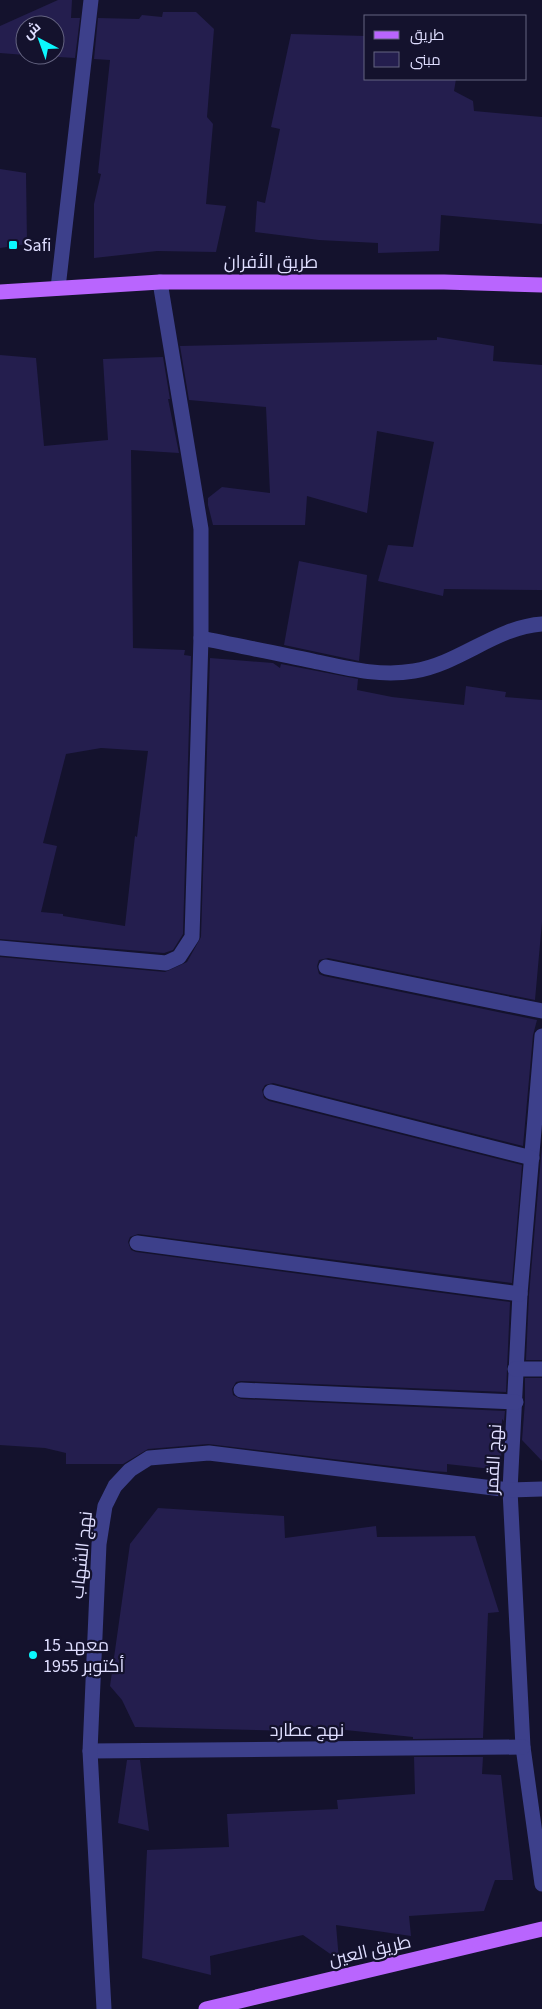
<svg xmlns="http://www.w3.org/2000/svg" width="542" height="2009" font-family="'Source Sans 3',Cairo,sans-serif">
  <rect width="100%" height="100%" fill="#14122d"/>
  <g fill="#241e4e" fill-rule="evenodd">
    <polygon points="58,0 72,0 71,18 80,18 75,58 27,55 55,55 55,25 25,25 25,55 0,53 0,26"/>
    <polygon points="163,12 196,12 214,29 207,117 213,124 206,204 226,206 216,252 157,251 94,258 94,204 101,174 98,173 110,60 94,59 98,18 139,19 142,15 162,17"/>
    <polygon points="291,34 366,36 366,79 456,79 454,91 473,101 474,111 542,117 542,224 441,215 439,251 378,253 378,243 319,240 255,232 257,201 265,203 280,129 271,127"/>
    <polygon points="0,169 26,173 27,244 0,248"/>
    <polygon points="437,337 494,346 493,361 542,365 542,590 444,589 443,596 378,581 388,545 413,547 434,442 377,431 367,513 307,496 305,525 213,525 208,505 208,498 222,487 270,493 266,407 189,400 180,346 437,340"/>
    <path d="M0 355 36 358 44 446 108 440 103 359 163 357 170 399H168L179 453 131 450 133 648 185 650 184 655 191 656 183 934 173 950 164 953 0 939ZM101 748 148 751 137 837 135 836 125 926 63 916V914L41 912 57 846 43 843 66 754Z"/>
    <polygon points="299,561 367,575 359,661 284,645"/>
    <polygon points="210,658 273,663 280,668 281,664 358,679 357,690 392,697 464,705 466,686 506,692 505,697 542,700 542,922 535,1000 328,958 319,960 317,966 319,974 324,976 537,1020 533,1035 523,1146 273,1083 265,1085 262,1090 264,1098 269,1101 522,1165 512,1283 138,1234 130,1237 128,1242 131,1250 136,1252 510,1302 506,1392 241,1381 236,1382 232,1389 233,1395 241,1399 505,1411 504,1421 502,1419 501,1470 447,1464 447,1472 432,1471 208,1444 148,1449 123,1464 66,1464 66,1453 45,1448 0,1445 0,957 165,972 187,962 201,937"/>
    <polygon points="542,1146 542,1360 526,1360 529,1295"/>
    <polygon points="525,1378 542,1378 542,1461 522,1440 525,1402"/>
    <polygon points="158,1508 284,1516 285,1538 376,1526 377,1537 475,1536 499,1612 488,1613 483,1738 413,1739 413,1737 297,1725 298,1731 135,1727 122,1700 110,1686 130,1544"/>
    <polygon points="414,1757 483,1757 482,1774 501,1775 513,1880 495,1880 484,1911 409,1916 411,1936 336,1925 339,1960 303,1935 210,1956 211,1975 142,1958 147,1850 229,1847 227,1814 338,1809 337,1800 415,1794"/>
    <polygon points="127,1760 140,1760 149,1831 118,1823"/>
  </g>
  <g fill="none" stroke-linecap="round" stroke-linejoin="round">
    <g stroke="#3d408b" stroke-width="15">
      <polyline points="58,288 91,0"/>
      <path d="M201 638C239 646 276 653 313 661 346 668 380 677 414 671 459 664 496 627 542 624"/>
      <polyline points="0,948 166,963 179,957 192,937 201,638 201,529 160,282"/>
      <polyline points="326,967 542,1011"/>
      <polyline points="542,1036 520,1294 510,1490 523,1747 542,1884"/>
      <polyline points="271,1092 532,1158"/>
      <polyline points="137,1243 520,1294"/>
      <polyline points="515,1369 542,1369"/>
      <polyline points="241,1390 516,1402"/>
      <polyline points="90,1751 523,1747"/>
      <polyline points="104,2009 90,1751 99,1544 105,1506 115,1486 130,1470 149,1458 209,1453 510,1490 542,1489"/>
    </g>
    <g stroke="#b965fe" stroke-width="15">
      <polyline points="0,292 160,282 444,282 542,285"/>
      <polyline points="206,2009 542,1929"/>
    </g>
  </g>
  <g fill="#0bf8fe" stroke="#14122d" stroke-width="2">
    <rect x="8" y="240" width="10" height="10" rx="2.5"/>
    <circle cx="33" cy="1655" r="5"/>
  </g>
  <g text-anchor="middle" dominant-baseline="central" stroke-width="4.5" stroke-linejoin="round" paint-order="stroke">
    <g font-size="18" fill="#dfdeff" stroke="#14122d" text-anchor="start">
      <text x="23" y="245">Safi</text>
      <text x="43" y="1645">معهد 15<tspan x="43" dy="21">أكتوبر 1955</tspan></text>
    </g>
    <g font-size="18" fill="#dfdeff" stroke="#14122d">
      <text x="271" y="262">طريق الأفران</text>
      <text transform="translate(494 1459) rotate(-87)">نهج القمر</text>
      <text transform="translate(82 1555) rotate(-84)">نهج الشهاب</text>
      <text x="307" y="1730">نهج عطارد</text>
      <text transform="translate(370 1951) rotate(-13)">طريق العين</text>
    </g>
  </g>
  <rect x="364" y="15" width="162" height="65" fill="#14122d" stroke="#656481"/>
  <rect x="374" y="31" width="25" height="8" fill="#b965fe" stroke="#656481"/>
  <text x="410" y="40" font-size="15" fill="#dfdeff">طريق</text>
  <rect x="374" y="52" width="25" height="15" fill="#241e4e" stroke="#656481"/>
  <text x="410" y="65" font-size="15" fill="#dfdeff">مبنى</text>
  <g transform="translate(40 40) rotate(319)"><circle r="24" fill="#14122d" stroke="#656481"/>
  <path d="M0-4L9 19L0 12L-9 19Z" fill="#0bf8fe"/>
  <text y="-8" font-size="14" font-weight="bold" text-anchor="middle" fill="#dfdeff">ش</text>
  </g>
</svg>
